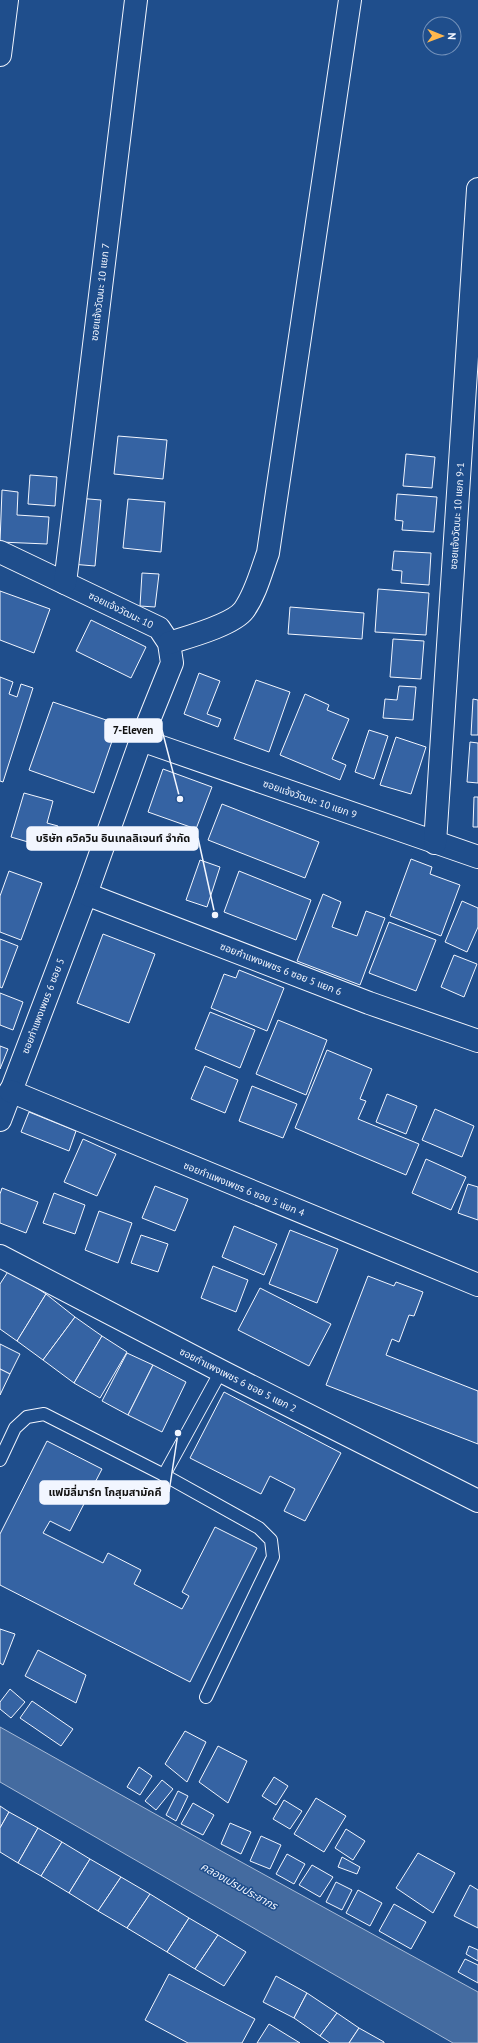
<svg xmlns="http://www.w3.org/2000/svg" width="478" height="2043" font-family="'PT Sans','Noto Sans Thai',sans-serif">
  <rect width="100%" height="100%" fill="#1f4e8c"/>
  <polygon fill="#446ba0" stroke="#a8bbd7" points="0,1727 223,1852 478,1992 478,2043 453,2043 0,1782"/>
  <g fill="#3563a3" stroke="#f2f6ff">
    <polygon points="118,436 167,440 163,479 114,474"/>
    <polygon points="406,454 435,457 432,488 403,486"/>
    <polygon points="30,475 57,477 55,506 28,504"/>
    <polygon points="2,490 18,492 17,515 49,517 47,544 0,542"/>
    <polygon points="397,494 437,497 434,532 402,530 403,521 395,520"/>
    <polygon points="77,498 101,500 95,566 71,564"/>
    <polygon points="128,499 165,502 161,552 123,548"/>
    <polygon points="394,551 431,553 429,585 401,583 402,571 392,570"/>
    <polygon points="142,573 159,574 155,607 140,606"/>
    <polygon points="378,589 429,593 426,635 375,632"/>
    <polygon points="0,591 50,609 34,653 0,640"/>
    <polygon points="290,607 364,613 362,639 288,634"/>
    <polygon points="91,620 146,647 131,678 76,651"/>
    <polygon points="393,639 424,641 421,679 390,677"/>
    <polygon points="199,673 220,681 207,714 221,719 218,727 184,714"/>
    <polygon points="0,677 13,682 9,694 17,697 21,684 33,688 3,782 0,781"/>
    <polygon points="256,680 290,692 269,752 234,739"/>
    <polygon points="399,686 416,687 413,720 383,718 385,699 397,700"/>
    <polygon points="305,694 329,705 327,710 349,719 332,759 346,765 340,780 280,755"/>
    <polygon points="473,699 478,700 478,735 471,735"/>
    <polygon points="53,702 118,724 94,793 29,770"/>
    <polygon points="369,730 388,736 374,779 355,772"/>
    <polygon points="396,737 426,747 411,794 380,785"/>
    <polygon points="470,742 478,743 478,783 467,782"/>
    <polygon points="163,769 212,787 196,829 148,812"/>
    <polygon points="24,793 53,801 47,823 58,826 52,849 11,837"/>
    <polygon points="474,797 478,797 478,827 473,827"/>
    <polygon points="222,804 319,842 305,878 208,840"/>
    <polygon points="411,859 432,867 430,874 460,885 441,936 390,916"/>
    <polygon points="200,860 220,867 207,907 186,900"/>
    <polygon points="9,871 42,883 21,940 0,932 0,896"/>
    <polygon points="239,871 311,900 296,940 224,912"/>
    <polygon points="323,894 341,902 332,927 357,936 366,911 385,918 360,985 297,961"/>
    <polygon points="462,901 478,908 478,927 467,952 445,942"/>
    <polygon points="389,922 436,940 416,991 369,973"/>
    <polygon points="103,934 155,954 129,1023 77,1003"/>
    <polygon points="0,939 18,946 2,988 0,987"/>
    <polygon points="454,955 477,964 464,997 441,987"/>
    <polygon points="239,970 284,988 267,1031 211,1008 224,974 236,978"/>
    <polygon points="0,993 23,1002 13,1030 0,1025"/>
    <polygon points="210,1012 255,1030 240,1068 195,1049"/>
    <polygon points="278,1020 327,1040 306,1095 256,1074"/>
    <polygon points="0,1046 8,1049 0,1069"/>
    <polygon points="327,1050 372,1069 360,1099 366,1101 358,1119 419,1144 406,1175 295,1128"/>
    <polygon points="205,1066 238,1080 225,1113 191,1099"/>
    <polygon points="252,1086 297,1104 283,1138 239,1121"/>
    <polygon points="387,1094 417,1106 406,1134 376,1122"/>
    <polygon points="435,1109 474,1126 462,1157 422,1140"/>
    <polygon points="29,1112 76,1131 69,1151 21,1132"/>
    <polygon points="83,1139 116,1154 97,1196 64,1182"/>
    <polygon points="426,1159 466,1177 451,1210 412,1193"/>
    <polygon points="468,1184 478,1187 478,1220 458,1213"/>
    <polygon points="155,1186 188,1199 175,1231 142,1218"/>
    <polygon points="2,1188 38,1202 26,1233 0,1223 0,1194"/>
    <polygon points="54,1193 85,1205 75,1234 43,1223"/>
    <polygon points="99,1211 132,1223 118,1263 85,1250"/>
    <polygon points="234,1226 277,1244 264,1275 222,1257"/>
    <polygon points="290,1230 338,1249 317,1303 269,1284"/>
    <polygon points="141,1235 168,1244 158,1272 131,1263"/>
    <polygon points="213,1266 248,1280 236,1312 201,1298"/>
    <polygon points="9,1270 46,1294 17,1341 0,1329 0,1284"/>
    <polygon points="368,1276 394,1286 396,1282 423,1292 414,1316 409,1315 399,1342 392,1339 386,1355 478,1391 478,1444 326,1385"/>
    <polygon points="260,1288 331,1324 309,1366 238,1330"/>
    <polygon points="46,1294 75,1317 43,1360 17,1341"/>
    <polygon points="75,1317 102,1336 74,1383 43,1360"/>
    <polygon points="102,1336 127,1352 100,1398 74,1383"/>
    <polygon points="0,1344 20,1354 10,1374 0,1369"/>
    <polygon points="127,1353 153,1365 128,1415 102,1401"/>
    <polygon points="153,1365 186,1382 162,1432 128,1415"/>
    <polygon points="0,1369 10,1374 0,1395"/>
    <polygon points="224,1392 341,1453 305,1521 284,1511 295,1489 270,1476 261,1494 190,1458"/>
    <polygon points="47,1441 102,1469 70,1531 50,1521 43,1533 103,1563 108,1553 141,1570 134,1584 182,1609 189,1596 182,1592 215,1527 257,1548 190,1682 0,1585 0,1534"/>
    <polygon points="0,1629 15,1634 3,1665 0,1663"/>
    <polygon points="38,1650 86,1675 76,1703 25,1676"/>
    <polygon points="10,1689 25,1702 11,1718 0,1709 0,1702"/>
    <polygon points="32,1701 73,1729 61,1746 20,1718"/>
    <polygon points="185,1731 206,1742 187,1782 165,1764"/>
    <polygon points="218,1746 247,1761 228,1803 199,1782"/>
    <polygon points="139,1767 152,1776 140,1795 127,1787"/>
    <polygon points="274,1777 288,1786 276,1805 262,1796"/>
    <polygon points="162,1780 173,1789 156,1810 145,1801"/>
    <polygon points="178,1791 188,1796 176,1821 166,1815"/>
    <polygon points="316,1798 346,1816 324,1852 294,1834"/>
    <polygon points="284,1800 302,1811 290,1829 273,1819"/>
    <polygon points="193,1803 214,1815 203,1835 181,1824"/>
    <polygon points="0,1806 9,1812 0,1828"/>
    <polygon points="9,1812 38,1828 18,1863 0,1852 0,1828"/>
    <polygon points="230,1823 251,1832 241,1854 221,1844"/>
    <polygon points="38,1828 62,1842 41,1876 18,1863"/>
    <polygon points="346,1829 365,1841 353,1860 335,1848"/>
    <polygon points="261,1836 281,1845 270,1869 250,1861"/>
    <polygon points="62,1842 90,1859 69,1893 41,1876"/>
    <polygon points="418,1853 455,1873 433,1913 396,1888"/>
    <polygon points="287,1854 305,1864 294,1884 276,1874"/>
    <polygon points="342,1857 360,1867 357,1874 338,1867"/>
    <polygon points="90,1859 121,1877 98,1911 69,1893"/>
    <polygon points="312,1865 333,1877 320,1897 299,1885"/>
    <polygon points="121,1877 150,1894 127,1928 98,1911"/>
    <polygon points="336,1882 352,1890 342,1910 326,1902"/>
    <polygon points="470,1885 478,1890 478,1928 454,1916"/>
    <polygon points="358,1890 382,1903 370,1926 346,1913"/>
    <polygon points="150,1894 189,1918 167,1952 127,1928"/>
    <polygon points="394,1904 426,1922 411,1949 379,1931"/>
    <polygon points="189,1918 218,1935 195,1969 167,1952"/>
    <polygon points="218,1935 246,1952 224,1986 195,1969"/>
    <polygon points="469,1946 478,1950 478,1961 466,1954"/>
    <polygon points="465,1959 478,1965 478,1983 458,1972"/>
    <polygon points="169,1974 255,2019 242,2043 188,2043 145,2020"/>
    <polygon points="276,1976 307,1993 294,2018 263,2002"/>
    <polygon points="307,1993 337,2013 320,2036 294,2018"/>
    <polygon points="337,2013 359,2028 349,2043 330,2043 320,2036"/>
    <polygon points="269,2024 300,2043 257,2043"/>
    <polygon points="359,2028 384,2042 384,2043 349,2043"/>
  </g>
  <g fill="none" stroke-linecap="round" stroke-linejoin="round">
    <g stroke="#f2f6ff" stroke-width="14">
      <g id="lane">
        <polyline points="0,1460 15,1428 27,1417 44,1414 164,1475 259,1528 271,1540 273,1557 206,1697"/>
        <polyline points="164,1475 221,1371"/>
      </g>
    </g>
    <g stroke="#f2f6ff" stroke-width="24">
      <g id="street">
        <polyline points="0,55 7,0"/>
        <polyline points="0,552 159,628 169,643 172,663 141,740 86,894 0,1120"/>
        <polyline points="65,583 136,0"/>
        <path d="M169 643C188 637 233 625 244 610 256 593 261 572 268 553L350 0"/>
        <polyline points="141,740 478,857"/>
        <polyline points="435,843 478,189"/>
        <polyline points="86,894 369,1003 478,1041"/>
        <polyline points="10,1091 478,1285"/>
        <polyline points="0,1256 221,1371 478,1501"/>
      </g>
    </g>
    <use href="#lane" stroke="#1f4e8c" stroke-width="12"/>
    <use href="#street" stroke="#1f4e8c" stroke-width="22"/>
  </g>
  <g text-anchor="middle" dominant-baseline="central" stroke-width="3" stroke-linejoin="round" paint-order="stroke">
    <g font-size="10" fill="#f2f6ff" stroke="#1f4e8c">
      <text transform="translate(100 292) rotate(-83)">ซอยแจ้งวัฒนะ 10 แยก 7</text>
      <text transform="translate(457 516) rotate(-86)">ซอยแจ้งวัฒนะ 10 แยก 9-1</text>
      <text transform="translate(121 610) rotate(26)">ซอยแจ้งวัฒนะ 10</text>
      <text transform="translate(310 799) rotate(19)">ซอยแจ้งวัฒนะ 10 แยก 9</text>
      <text transform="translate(281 969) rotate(21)">ซอยกำแพงเพชร 6 ซอย 5 แยก 6</text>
      <text transform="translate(43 1006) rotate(-69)">ซอยกำแพงเพชร 6 ซอย 5</text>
      <text transform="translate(244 1189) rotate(22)">ซอยกำแพงเพชร 6 ซอย 5 แยก 4</text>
      <text transform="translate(238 1380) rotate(27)">ซอยกำแพงเพชร 6 ซอย 5 แยก 2</text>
    </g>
    <g font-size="11" font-style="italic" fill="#f2f6ff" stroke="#1f4e8c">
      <text transform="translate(239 1886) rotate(29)">คลองเปรมประชากร</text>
    </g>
  </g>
  <path fill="none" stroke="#f2f6ff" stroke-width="1.5" d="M180 799L162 730M215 915L198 838M178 1433L169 1492"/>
  <g fill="#f2f6ff" stroke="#1f4e8c" stroke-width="1.5">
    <circle cx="180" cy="799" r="4"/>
    <circle cx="215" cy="915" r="4"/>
    <circle cx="178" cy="1433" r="4"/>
  </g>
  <g fill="#f2f6ff" stroke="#f2f6ff" stroke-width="1.5">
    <rect x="105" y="719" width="57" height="23" rx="4"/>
    <rect x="27" y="827" width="171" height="23" rx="4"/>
    <rect x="40" y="1481" width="129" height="23" rx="4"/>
  </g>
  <g font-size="11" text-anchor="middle" font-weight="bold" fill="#111">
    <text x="133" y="734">7-Eleven</text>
    <text x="113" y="842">บริษัท ควิควิน อินเทลลิเจนท์ จำกัด</text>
    <text x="105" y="1496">แฟมิลี่มาร์ท โกสุมสามัคคี</text>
  </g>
  <g transform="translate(442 36) rotate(91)"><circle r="19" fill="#1f4e8c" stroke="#7391ba"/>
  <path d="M0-3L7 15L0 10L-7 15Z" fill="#ffb74d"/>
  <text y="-6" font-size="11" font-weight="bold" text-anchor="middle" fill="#f2f6ff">N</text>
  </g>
</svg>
